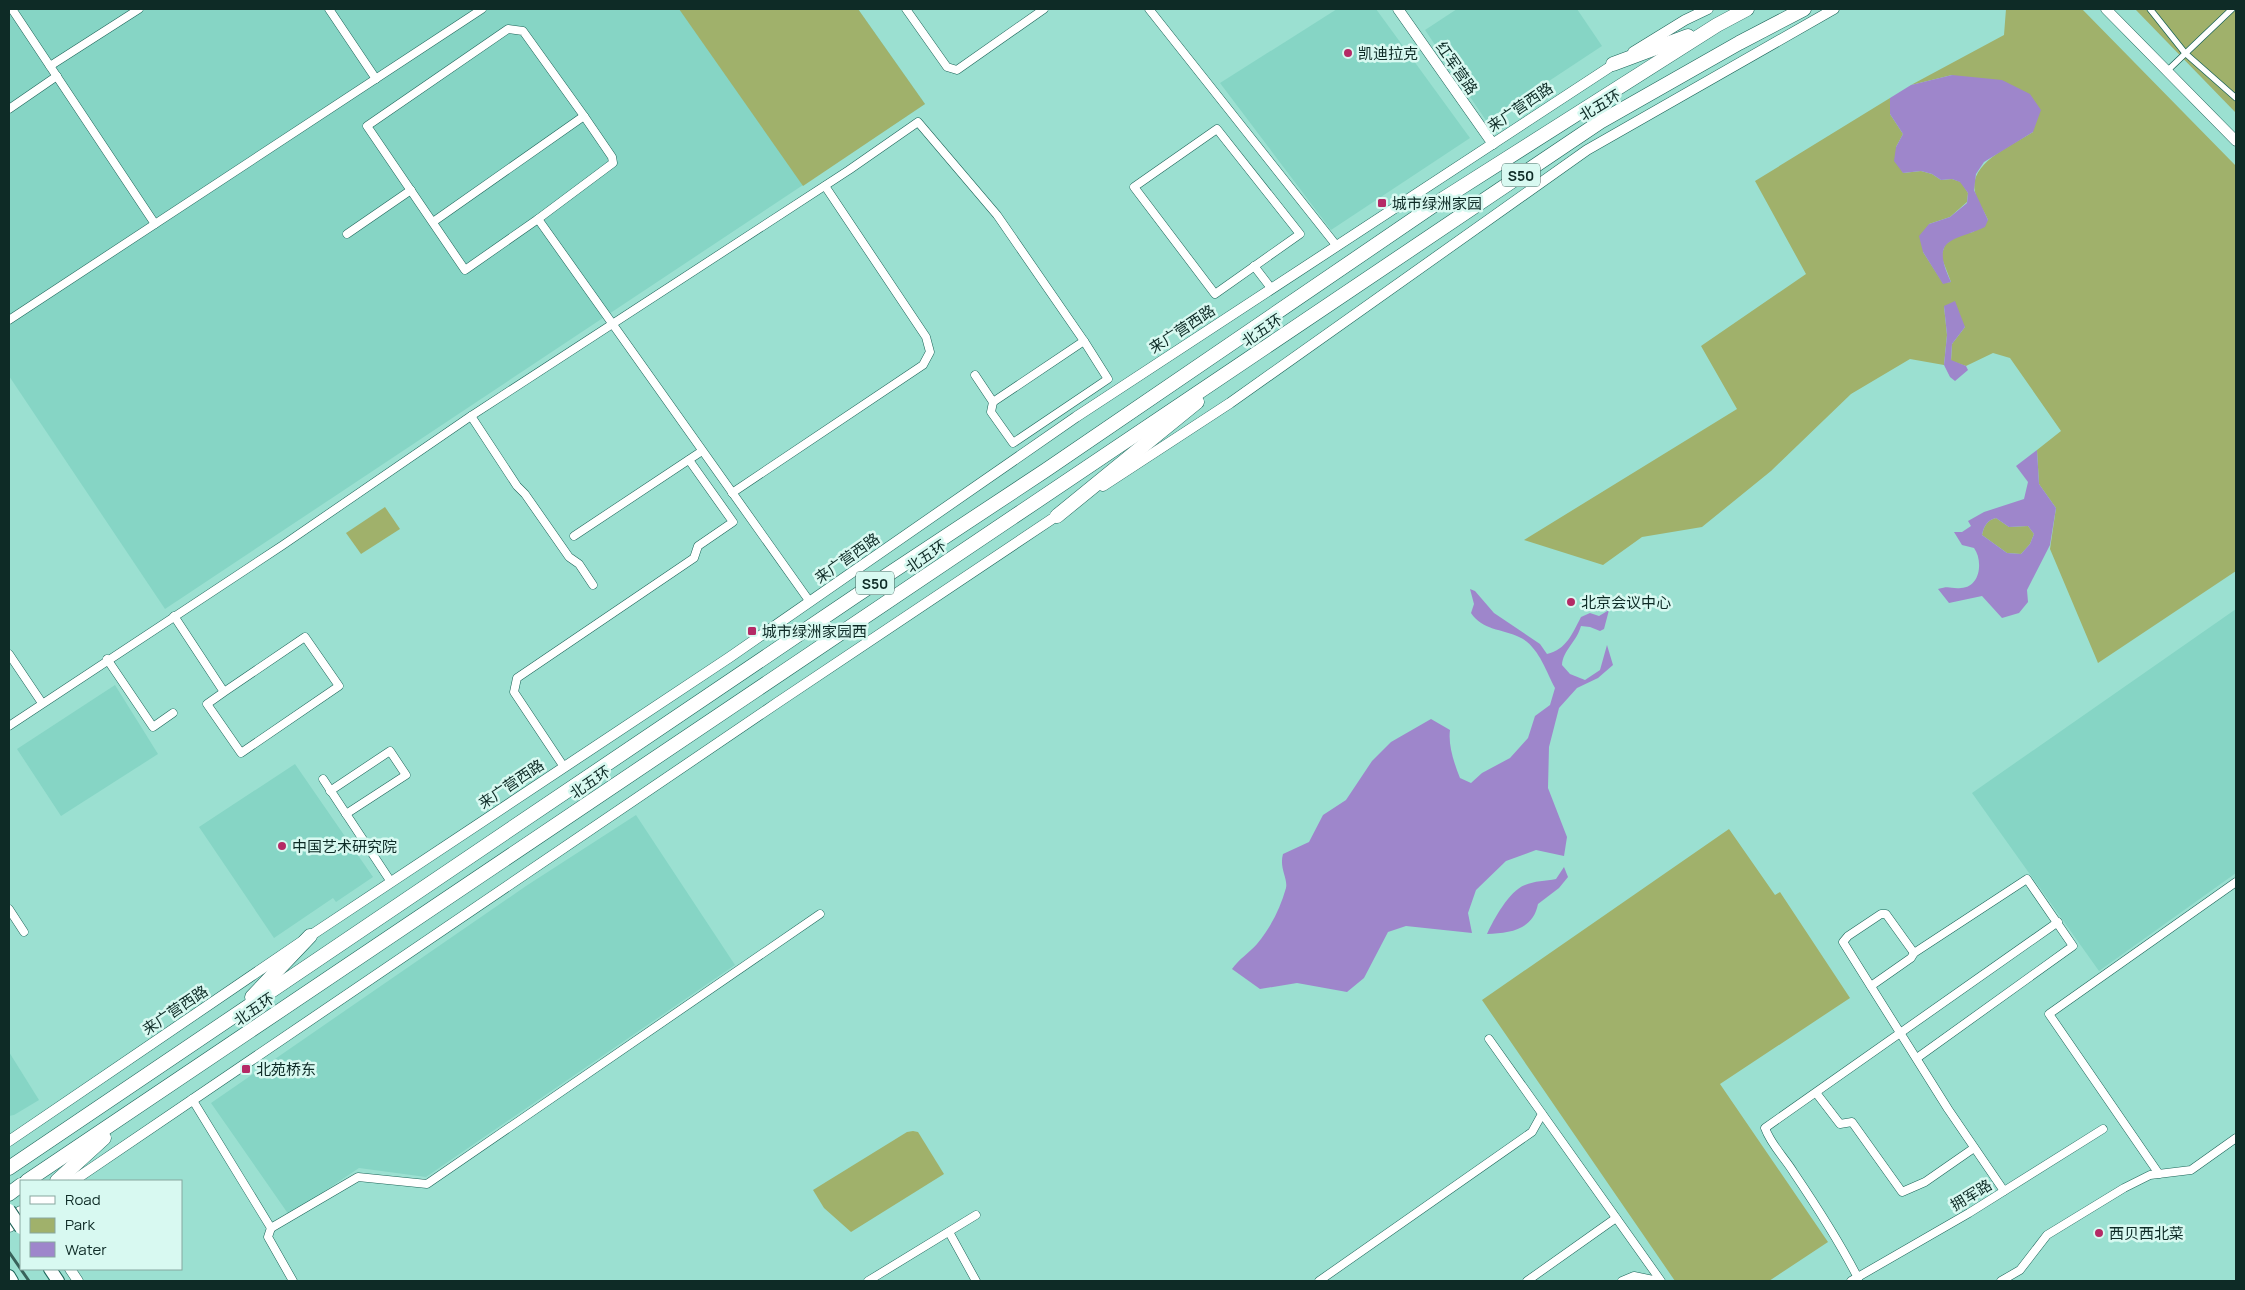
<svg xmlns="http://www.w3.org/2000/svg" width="2245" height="1290" font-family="Manrope,'Noto Sans SC',sans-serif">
  <rect width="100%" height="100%" fill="#9be0d1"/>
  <g fill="#86d5c5">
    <polygon points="9,9 858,9 925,104 165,609 9,376"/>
    <polygon points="1337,9 1376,9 1470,138 1331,230 1220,83"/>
    <polygon points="1457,9 1577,9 1602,46 1487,122 1425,30"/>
    <polygon points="2236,609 2236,873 2099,971 1972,793"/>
    <polygon points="115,685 158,754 61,816 17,749"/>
    <polygon points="295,764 373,877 336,902 333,898 274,938 199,827"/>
    <polygon points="636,815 735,965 426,1177 359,1168 289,1215 211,1103 526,886"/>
    <polygon points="9,1052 39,1100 14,1115 9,1116"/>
  </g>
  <g fill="#a0b16b">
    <polygon points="679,9 858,9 925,104 803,186"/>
    <path d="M2006 9H2082L2236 166V571L2098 663 2050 549 2056 508 2039 484 2037 450 2061 431 2010 358 1993 353 1966 366 1951 361 1952 344 1965 327 1944 306 1947 335 1944 365 1910 359 1851 394 1771 471 1702 527 1642 537 1603 565 1524 540 1737 409 1701 346 1806 274 1755 181 1890 98V114L1903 134 1896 147 1903 173 1921 171 1932 174 1941 180 1952 179 1961 182 1968 193 1967 202 1950 217 1929 224 1923 252 1943 283 1951 282 1941 256 1945 245 1956 236 1973 232 1988 220C1984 211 1977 201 1975 192 1968 163 2013 145 2033 132L1952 75 1911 85 2004 35Z"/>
    <polygon points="2135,9 2236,9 2236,113"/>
    <polygon points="385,507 400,529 361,554 346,533"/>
    <path d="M1996 518 2009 527 2028 526 2034 534 2030 544 2021 554 2007 553 1982 535C1984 526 1987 520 1996 518Z"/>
    <polygon points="1729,829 1775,895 1780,892 1850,998 1720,1084 1828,1242 1769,1281 1675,1281 1482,1000"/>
    <polygon points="913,1131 918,1132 944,1174 851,1232 824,1208 813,1190 907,1132"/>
  </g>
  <g fill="#9e86cb" fill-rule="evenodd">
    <path d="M1952 75 2002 80 2030 94 2041 110 2033 132 1984 162 1976 174 1974 190 1988 220 1985 227C1952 242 1930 237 1951 282L1943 284 1923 252 1919 236 1929 224 1950 217 1967 203 1968 193 1960 182 1952 179 1941 180 1932 174 1921 171 1903 173 1894 161 1896 147 1903 134 1890 114V98L1911 85Z"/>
    <polygon points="1955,301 1965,327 1952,344 1951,360 1966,366 1968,370 1955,381 1950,377 1944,365 1947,335 1944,306"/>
    <path d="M2037 450 2039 484 2056 508 2050 545 2027 590 2028 602 2019 613 2002 618 1982 596 1949 603 1938 589C1950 585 1950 589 1961 588 1981 587 1983 560 1974 548L1962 545 1954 532H1962L1971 526 1968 521 1984 512 2024 499 2028 482 2016 466ZM1996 518 2009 527 2028 526 2034 534 2030 544 2021 554 2007 553 1982 535C1984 526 1987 520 1996 518Z"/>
    <path d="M1470 589 1475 591 1494 613 1540 644 1547 654C1567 649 1572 634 1581 617L1590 613 1599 616 1609 610 1604 629 1600 631 1590 627 1581 626C1576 643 1563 650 1562 665L1570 674 1585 680 1600 670 1607 645 1613 665 1598 678 1577 688 1559 708 1549 747 1548 788 1567 837 1564 856 1536 850 1506 861 1476 890 1468 913 1472 933 1406 926 1388 932 1364 978 1347 992 1297 983 1260 989 1232 969C1239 959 1249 953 1257 944 1271 927 1280 909 1286 888 1288 878 1279 868 1283 854L1309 842 1323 815 1346 800 1372 761 1391 742 1431 719 1450 730C1448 745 1454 763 1460 778L1471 783 1482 773 1510 758 1528 738 1535 716 1550 705 1555 688C1546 671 1538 645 1519 637 1502 629 1482 630 1471 613L1474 604Z"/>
    <path d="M1564 867 1568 877 1559 888 1538 904C1533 930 1510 933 1487 934 1494 919 1509 891 1525 885 1534 881 1546 881 1556 879Z"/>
  </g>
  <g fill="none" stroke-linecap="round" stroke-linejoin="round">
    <g stroke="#1b6458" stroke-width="7">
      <g id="pedestrian">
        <polyline points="2150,9 2185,53 2236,98"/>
        <polyline points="2167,71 2232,9"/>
      </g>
    </g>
    <g stroke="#1b6458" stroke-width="9">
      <g id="minor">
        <polyline points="12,9 155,224"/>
        <polyline points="329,9 376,79"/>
        <polyline points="906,9 947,67 957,70 1044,9"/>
        <polyline points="1149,9 1336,245"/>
        <polyline points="50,66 139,9"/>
        <polyline points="9,109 57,76"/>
        <polyline points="584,116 523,31 508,29 367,126 465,270 538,219 810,602"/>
        <polygon points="1217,129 1300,234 1215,294 1134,187"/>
        <polyline points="433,222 584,116 612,157 613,163 538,219"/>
        <polyline points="347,234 411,190"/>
        <polyline points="1254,266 1271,288"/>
        <polyline points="9,320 482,9"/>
        <polyline points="993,402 991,412 1013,443 1108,379 1084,341"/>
        <polyline points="471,416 517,486 525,494 569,557 579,564 593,585"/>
        <polyline points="732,493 923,365 930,352 926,337 825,186"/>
        <polyline points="574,536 702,451"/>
        <polyline points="174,616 224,692 207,704 241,753 339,686 305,637 224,692"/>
        <polyline points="9,654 42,703"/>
        <polyline points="107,659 153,727 173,713"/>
        <polyline points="9,726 283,545 471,416 849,170 918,122 997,215 1084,341 993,402 975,375"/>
        <polyline points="564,767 514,692 517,678 694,558 698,546 733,522 689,460"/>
        <polyline points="323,779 391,882"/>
        <polyline points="330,791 390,751 406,775 346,814"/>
        <polyline points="9,909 24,932"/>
        <polyline points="1914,953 1886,914 1881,914 1848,936 1843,942 1948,1109 2004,1191"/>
        <polyline points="1871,986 1911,958 1914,953 2027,879 2073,946 1917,1058"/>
        <polyline points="1489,1039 1661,1281"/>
        <polyline points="1817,1094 1840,1124 1852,1122 1902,1192 1925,1182 1974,1148"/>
        <polyline points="192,1099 271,1228 358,1177 427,1184 820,914"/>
        <polyline points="2159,1174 2049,1014 2236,882"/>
        <polyline points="271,1228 268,1237 293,1281"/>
        <polyline points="949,1232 976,1281"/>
        <path d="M1858 1278C1839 1241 1817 1207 1794 1173 1785 1158 1771 1145 1765 1128L2058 922"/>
        <polyline points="868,1281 976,1215"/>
        <polyline points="1319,1281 1532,1132 1542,1114"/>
        <polyline points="1527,1281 1616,1218"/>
        <polyline points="1622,1281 1634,1276 1658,1281"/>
        <polyline points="1851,1281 1969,1213 2103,1129"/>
        <polyline points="2001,1281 2020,1270 2047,1235 2124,1188 2150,1175 2191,1170 2236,1138"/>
      </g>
    </g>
    <g stroke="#1b6458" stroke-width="11">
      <g id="tertiary">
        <polyline points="1398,9 1493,144"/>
        <polyline points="2106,9 2236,141"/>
        <polyline points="1633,52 1685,20 1708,9"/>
        <polyline points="1103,486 1230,403 1587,150 1834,9"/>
        <polyline points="9,1141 310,936 730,657 1076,417 1619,61"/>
        <polyline points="73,1181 777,703 1061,513"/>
        <polyline points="70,1269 78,1281"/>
      </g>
    </g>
    <g stroke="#1b6458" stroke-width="14">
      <g id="primary">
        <polyline points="50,1269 58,1281"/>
        <polyline points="9,1276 12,1281"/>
      </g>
    </g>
    <g stroke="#1b6458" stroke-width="15">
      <g id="motorway">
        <polyline points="1613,64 1688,36"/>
        <polyline points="1057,516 1197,402"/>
        <polyline points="252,997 310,936"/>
        <polyline points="9,1168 857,595 1046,470 1443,199 1717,25 1747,9"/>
        <polyline points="27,1181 1600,122 1739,43 1804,9"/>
        <polyline points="57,1181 104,1138"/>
        <polyline points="9,1194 21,1185"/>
        <polyline points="9,1225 21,1213"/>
      </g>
    </g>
    <use href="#pedestrian" stroke="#fff" stroke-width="5.5"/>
    <use href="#minor" stroke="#fff" stroke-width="8"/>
    <use href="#tertiary" stroke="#fff" stroke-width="10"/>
    <use href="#primary" stroke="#fff" stroke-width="12"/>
    <use href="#motorway" stroke="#fff" stroke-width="14"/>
    <polyline stroke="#39635b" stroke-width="3" points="9,1252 29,1281"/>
    <g stroke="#1b6458" stroke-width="14" stroke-linecap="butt">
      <polyline id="primary-bridge" points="9,1210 21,1228"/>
    </g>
    <use href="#primary-bridge" stroke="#fff" stroke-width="12"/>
  </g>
  <g fill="#b52a66" stroke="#d8f9f1" stroke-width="2">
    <circle cx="1348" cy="53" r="5"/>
    <rect x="1377" y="198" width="10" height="10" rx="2.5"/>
    <circle cx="1571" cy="602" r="5"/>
    <rect x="747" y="626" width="10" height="10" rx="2.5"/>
    <circle cx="282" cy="846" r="5"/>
    <rect x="241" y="1064" width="10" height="10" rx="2.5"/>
    <circle cx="2099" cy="1233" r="5"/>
  </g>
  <g text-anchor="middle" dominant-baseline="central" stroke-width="5" stroke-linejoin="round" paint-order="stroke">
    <g fill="#d8f9f1" stroke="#4b6963" stroke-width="1">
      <rect x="1502" y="163.5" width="38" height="23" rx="4"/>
      <rect x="856" y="571.5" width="38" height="23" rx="4"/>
    </g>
    <g font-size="14" font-weight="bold" fill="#0e2b26">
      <text x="1521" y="175">S50</text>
      <text x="875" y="583">S50</text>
    </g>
    <g font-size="15" fill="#0e2b26" stroke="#d8f9f1" text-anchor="start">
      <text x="1358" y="53">凯迪拉克</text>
      <text x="1392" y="203">城市绿洲家园</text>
      <text x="1581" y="602">北京会议中心</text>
      <text x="762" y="631">城市绿洲家园西</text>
      <text x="292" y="846">中国艺术研究院</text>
      <text x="256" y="1069">北苑桥东</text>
      <text x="2109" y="1233">西贝西北菜</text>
    </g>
    <g font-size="15" fill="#0e2b26" stroke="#d8f9f1">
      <text transform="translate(1457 68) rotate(55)">红军营路</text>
      <text transform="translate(1600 105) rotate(-31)">北五环</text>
      <text transform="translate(1520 107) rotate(-34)">来广营西路</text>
      <text transform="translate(1182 329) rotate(-33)">来广营西路</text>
      <text transform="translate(1262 330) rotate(-34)">北五环</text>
      <text transform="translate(926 556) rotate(-34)">北五环</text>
      <text transform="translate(847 558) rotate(-35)">来广营西路</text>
      <text transform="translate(590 782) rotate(-34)">北五环</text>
      <text transform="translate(511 784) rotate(-34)">来广营西路</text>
      <text transform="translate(254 1009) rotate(-34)">北五环</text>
      <text transform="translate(175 1010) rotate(-34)">来广营西路</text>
      <text transform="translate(1971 1195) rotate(-31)">拥军路</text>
    </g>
  </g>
  <rect width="2245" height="1290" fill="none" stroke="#0e2b26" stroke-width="20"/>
  <rect x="20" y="1180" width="162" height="90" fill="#d8f9f1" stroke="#87a7a0"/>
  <rect x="30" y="1196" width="25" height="8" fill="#ffffff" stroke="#87a7a0"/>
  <text x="65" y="1205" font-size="15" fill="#0e2b26">Road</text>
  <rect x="30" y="1218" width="25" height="15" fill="#a0b16b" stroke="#87a7a0"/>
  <text x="65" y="1230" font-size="15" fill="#0e2b26">Park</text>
  <rect x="30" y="1242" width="25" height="15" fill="#9e86cb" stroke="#87a7a0"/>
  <text x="65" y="1255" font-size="15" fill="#0e2b26">Water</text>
</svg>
